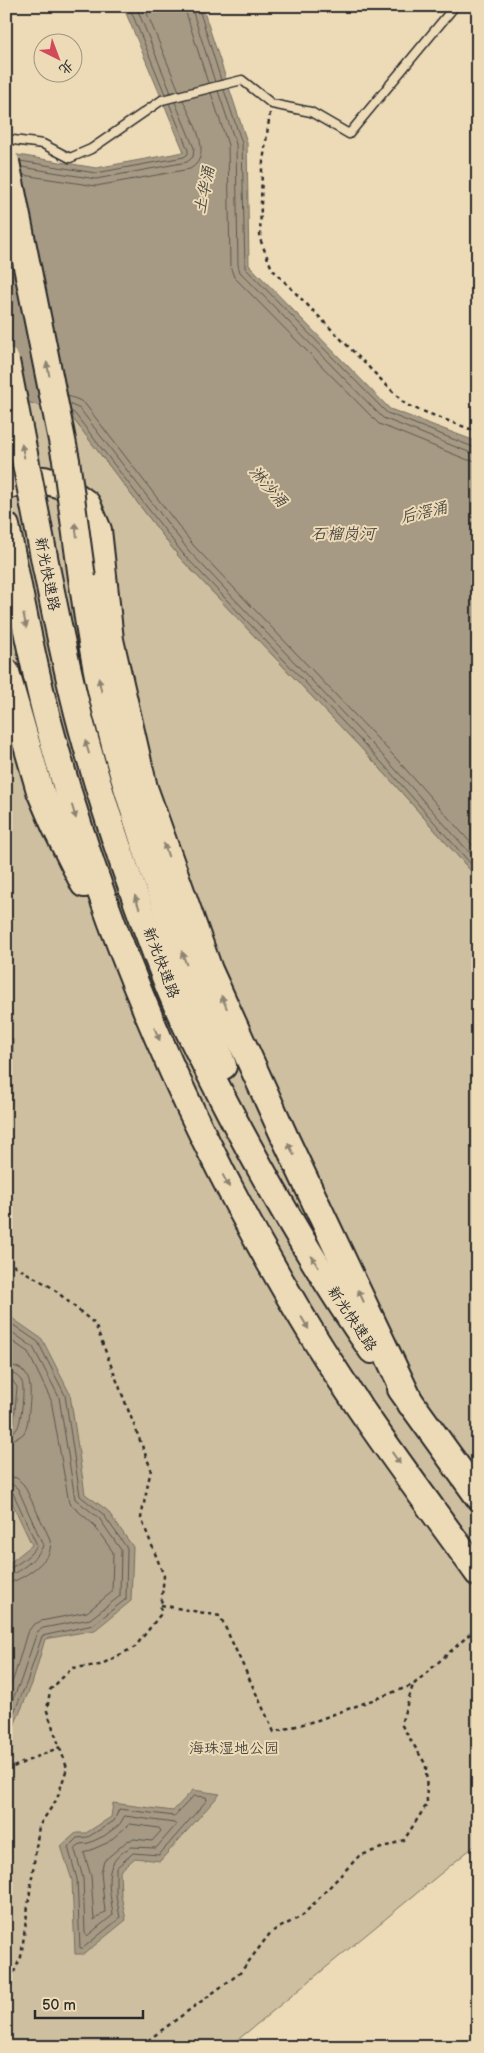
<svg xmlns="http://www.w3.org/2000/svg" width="484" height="2053" font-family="'Balsamiq Sans','LXGW WenKai TC',sans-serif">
  <rect width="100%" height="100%" fill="#eddbb8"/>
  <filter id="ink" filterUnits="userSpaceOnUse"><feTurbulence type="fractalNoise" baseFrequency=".02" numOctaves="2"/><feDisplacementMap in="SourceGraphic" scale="10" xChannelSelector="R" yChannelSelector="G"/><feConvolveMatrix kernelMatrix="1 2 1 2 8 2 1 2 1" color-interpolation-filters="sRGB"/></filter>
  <g filter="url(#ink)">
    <polygon fill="#cebfa0" stroke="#7c7566" points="6,395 71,416 180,558 379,767 478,879 478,1843 229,2047 6,2047"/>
    <g fill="#a69a84" stroke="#756e60">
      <polygon points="123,6 202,6 247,142 249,265 390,409 478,442 478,879 379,767 180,558 71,416 6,395 6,153 96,168 184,152"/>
      <polygon points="6,1032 13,1040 12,1097 6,1102"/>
      <polygon points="6,1314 42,1339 70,1394 85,1494 107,1510 133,1547 131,1601 95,1630 45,1639 32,1684 6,1744 6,1566 32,1545 6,1490 6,1436 12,1387 6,1382"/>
      <path d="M6 1763C13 1809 13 1858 6 1905Z"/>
      <polygon points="193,1790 220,1794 160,1861 135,1858 120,1871 121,1895 126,1920 84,1954 75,1954 72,1880 61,1846 76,1833 86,1833 111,1817 113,1803 173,1811"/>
    </g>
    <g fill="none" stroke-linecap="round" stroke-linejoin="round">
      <g stroke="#5c574f" stroke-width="1">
        <polyline points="129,6 165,94"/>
        <polyline points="136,6 171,93"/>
        <polyline points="144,6 179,91"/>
        <polyline points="184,6 208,83"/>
        <polyline points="191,6 215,82"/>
        <polyline points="198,6 221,80"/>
        <polyline points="224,90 242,143 245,268 387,413 473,447 478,447"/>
        <polyline points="218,91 236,144 238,265 240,272 383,418 471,453 478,453"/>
        <polyline points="211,93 228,145 230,266 234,277 379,424 468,460 478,461"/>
        <polyline points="20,161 96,173 184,157 188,154 188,150 169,103"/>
        <polyline points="22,167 96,179 187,162 193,157 194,148 175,102"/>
        <path d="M23 175 96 186 190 169C215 155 191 119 183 100"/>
        <polyline points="68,396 79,400 85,404 194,546 393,755 478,851"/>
        <polyline points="69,404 80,409 189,551 387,760 478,862"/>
        <polyline points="71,411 75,414 184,555 383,764 478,872"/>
        <polyline points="6,1040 8,1043 6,1095"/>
        <polyline points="6,1320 38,1342 65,1395 80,1496 103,1514 127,1548 126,1599 93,1625 42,1636 27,1682 6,1731"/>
        <polyline points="6,1328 33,1347 59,1397 75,1499 99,1518 121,1550 120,1596 90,1619 43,1628 37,1632 21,1680 6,1715"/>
        <polyline points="6,1337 28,1352 51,1400 69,1503 93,1524 113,1552 112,1592 87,1612 41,1621 33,1625 27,1633 14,1677 6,1696"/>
        <path d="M6 1365C34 1366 31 1390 29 1410 28 1417 28 1426 24 1433 19 1438 13 1440 6 1440"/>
        <path d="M6 1372C13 1373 19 1376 22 1382 25 1388 21 1424 17 1429 14 1432 11 1433 6 1433"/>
        <polyline points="6,1378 12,1380 17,1387 14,1422 11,1426 6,1427"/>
        <path d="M6 1476 17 1478 24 1485 49 1537C51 1543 51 1548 49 1553 44 1564 18 1583 6 1583"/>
        <path d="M6 1483 12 1484 18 1489 43 1545C41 1555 17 1575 6 1576"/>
        <path d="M6 1489 13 1493 37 1545C34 1553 15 1568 6 1569"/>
        <polygon points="194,1796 206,1797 207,1800 159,1855 133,1853 116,1868 116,1895 120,1918 83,1948 80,1948 77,1879 68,1847 77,1838 88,1837 114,1821 119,1809 174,1816"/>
        <path d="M125 1816 174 1823 176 1825 156 1848 131 1847C100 1863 110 1887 113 1915L87 1936 85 1933 83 1878 75 1850 80 1844 89 1843 104 1836 119 1825Z"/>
        <polygon points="130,1824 159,1828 161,1831 152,1841 134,1839 127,1841 104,1861 101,1872 105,1912 94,1920 91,1876 84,1853 107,1843"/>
      </g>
      <g stroke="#2b2b2b" stroke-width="11">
        <polyline id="lane" points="6,139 43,144 70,158 91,149 162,100 242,80 272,104 311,112 349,134 455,6"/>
      </g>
      <g stroke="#2b2b2b" stroke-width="30">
        <g id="highway">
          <polyline points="6,486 15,483 44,480 61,485 87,504 98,530 110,640 144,788 178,883 209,970 286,1140 411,1404"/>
          <path d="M6 526C19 589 30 652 46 714 104 934 196 1145 315 1339 365 1420 423 1496 478 1573"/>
          <path d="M46 567C58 625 69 683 85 739 108 823 137 906 169 987 188 1033 212 1078 235 1122 277 1200 321 1277 372 1350"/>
          <path d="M82 578C88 617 93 656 102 694 132 821 179 944 223 1066"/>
          <polyline points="6,672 40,791 55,826 84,884"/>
          <polyline points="401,1389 478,1496"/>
        </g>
      </g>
      <g stroke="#2b2b2b" stroke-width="2.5" stroke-dasharray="4 4" stroke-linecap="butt">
        <polyline points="270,113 262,169 260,239 272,269 406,405 470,429 478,429"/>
        <polyline points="6,1261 51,1287 95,1324 151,1469 141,1518 164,1576 160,1615 135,1647 100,1665 72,1668 50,1690 47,1711 67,1768 57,1799 39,1826 21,1957 6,1989"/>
        <polyline points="161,1605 220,1616 274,1732 318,1720 413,1685 471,1633"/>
        <polyline points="6,1770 60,1747"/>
        <polyline points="6,2034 10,2047"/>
        <polyline points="143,2047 147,2041 240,1973 271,1932 302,1916 359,1856 404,1840 427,1804 426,1765 401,1724 413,1685"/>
      </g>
      <use href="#lane" stroke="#eddbb8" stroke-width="8"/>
      <use href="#highway" stroke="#eddbb8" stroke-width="26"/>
      <g stroke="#2b2b2b" stroke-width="30" stroke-linecap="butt">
        <g id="highway-bridge">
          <polyline points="6,162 66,460 82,578"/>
          <polyline points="6,361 46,567"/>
        </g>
      </g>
      <use href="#highway-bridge" stroke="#eddbb8" stroke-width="26"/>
    </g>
    <defs><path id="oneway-solid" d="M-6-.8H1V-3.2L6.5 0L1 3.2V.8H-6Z" transform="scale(1.25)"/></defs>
    <g fill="#8c8372">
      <use href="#oneway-solid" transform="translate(48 369) rotate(-101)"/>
      <use href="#oneway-solid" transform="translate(23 451) rotate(-101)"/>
      <use href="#oneway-solid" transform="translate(76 530) rotate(-97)"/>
      <use href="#oneway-solid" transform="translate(25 621) rotate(78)"/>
      <use href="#oneway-solid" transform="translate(100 685) rotate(-102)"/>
      <use href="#oneway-solid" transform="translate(87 747) rotate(-107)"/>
      <use href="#oneway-solid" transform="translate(74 812) rotate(73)"/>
      <use href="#oneway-solid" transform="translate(166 850) rotate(-109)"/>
      <use href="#oneway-solid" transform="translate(137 902) rotate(-110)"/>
      <use href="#oneway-solid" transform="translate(184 958) rotate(-110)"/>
      <use href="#oneway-solid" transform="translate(224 1002) rotate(-114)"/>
      <use href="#oneway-solid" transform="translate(157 1034) rotate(67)"/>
      <use href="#oneway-solid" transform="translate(291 1149) rotate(-116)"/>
      <use href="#oneway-solid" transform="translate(226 1181) rotate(62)"/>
      <use href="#oneway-solid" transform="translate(315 1262) rotate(-122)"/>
      <use href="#oneway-solid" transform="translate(361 1296) rotate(-115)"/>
      <use href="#oneway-solid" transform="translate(305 1323) rotate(59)"/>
      <use href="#oneway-solid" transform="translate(396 1458) rotate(55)"/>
    </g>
  </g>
  <g text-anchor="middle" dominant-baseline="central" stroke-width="4" stroke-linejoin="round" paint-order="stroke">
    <g font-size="15" fill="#2b2b2b" stroke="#eddbb8">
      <text transform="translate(47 574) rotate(79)">新光快速路</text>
      <text transform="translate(161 963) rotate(69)">新光快速路</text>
      <text transform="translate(352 1319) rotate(56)">新光快速路</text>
    </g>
    <g font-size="15" fill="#4c4942" stroke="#eddbb8">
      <text x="234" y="1748">海珠湿地公园</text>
    </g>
    <g font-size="16" font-style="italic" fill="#4a4741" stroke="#eddbb8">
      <text transform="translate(205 190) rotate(-79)">土华涌</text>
      <text transform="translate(268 487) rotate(49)">淋沙涌</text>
      <text transform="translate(424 513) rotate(-13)">后滘涌</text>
      <text x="343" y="534">石榴岗河</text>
    </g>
  </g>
  <rect width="484" height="2053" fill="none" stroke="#eddbb8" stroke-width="25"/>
  <rect x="12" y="12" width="459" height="2028" fill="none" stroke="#2b2b2b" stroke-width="2" filter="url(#ink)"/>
  <g transform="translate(58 58) rotate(138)"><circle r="24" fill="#eddbb8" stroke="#9f9580"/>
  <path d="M0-4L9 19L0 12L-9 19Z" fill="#d1495b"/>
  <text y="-8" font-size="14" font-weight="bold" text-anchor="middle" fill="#2b2b2b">北</text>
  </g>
  <path d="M35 2010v8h108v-8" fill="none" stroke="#2b2b2b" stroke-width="2.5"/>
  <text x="42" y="2010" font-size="15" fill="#2b2b2b" stroke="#eddbb8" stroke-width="4" paint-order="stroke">50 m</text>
</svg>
